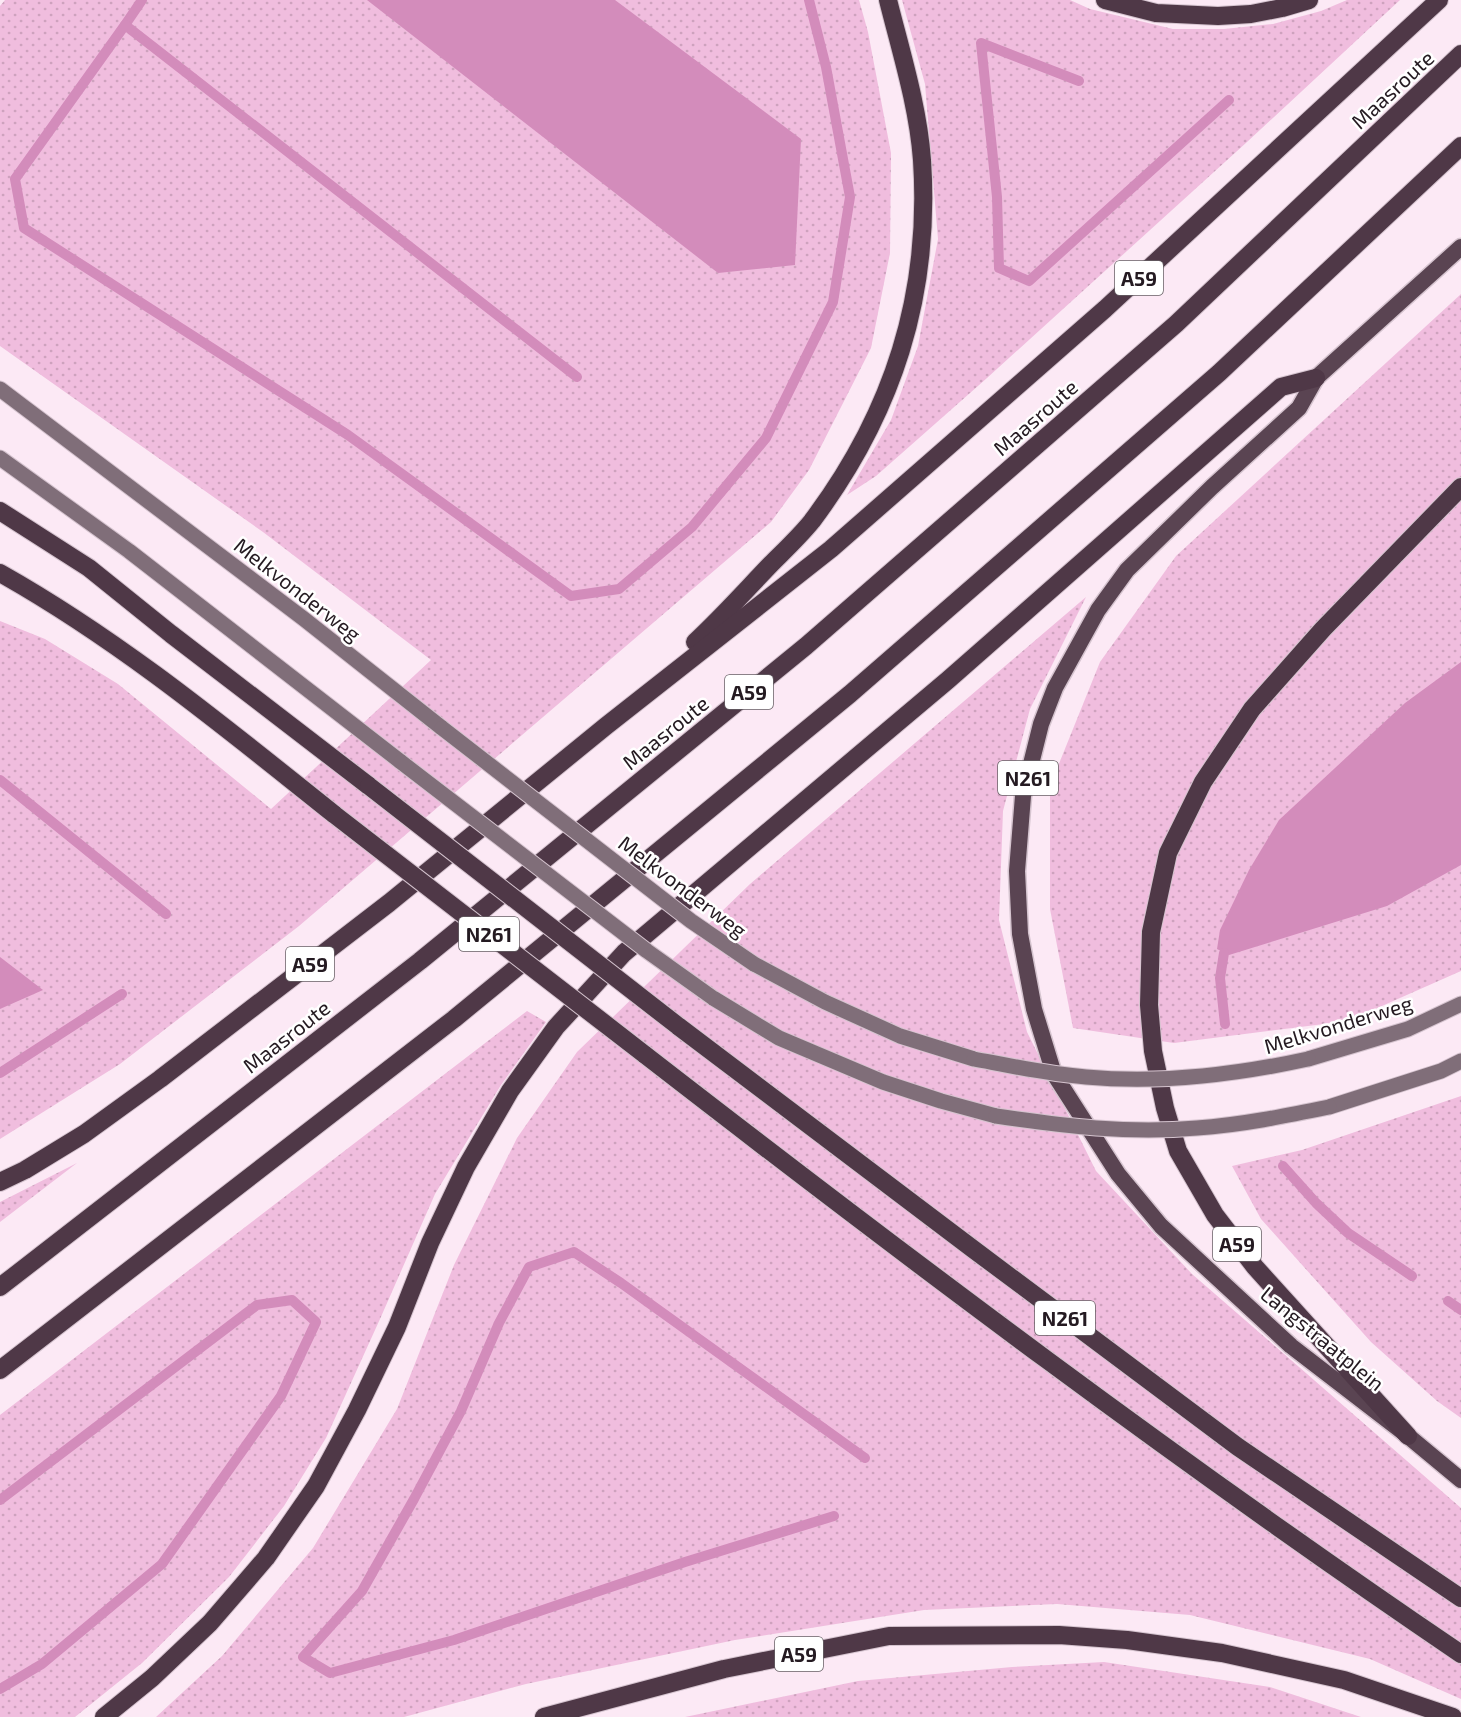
<svg xmlns="http://www.w3.org/2000/svg" width="1461" height="1717" font-family="'Exo 2',sans-serif">
  <defs>
    <pattern id="grass-dots" width="8" height="8" patternUnits="userSpaceOnUse" patternTransform="scale(1.5)"><rect width="8" height="8" fill="#f0bdde"/><path d="M2 2h.1M6 6h.1" fill="none" stroke="#cea2be" stroke-width="1.8" stroke-linecap="round"/></pattern>
  </defs>
  <rect width="100%" height="100%" fill="#fce9f5"/>
  <g fill="url(#grass-dots)">
    <polygon points="5,0 859,0 868,32 891,153 890,253 871,348 809,470 771,522 299,926 120,1064 0,1139 0,621 45,639 118,684 271,809 431,660 263,532 0,346 0,6"/>
    <polygon points="902,0 1070,0 1090,9 1173,29 1224,29 1273,24 1321,11 1347,0 1400,0 1247,142 987,378 876,476 847,495 891,420 918,346 938,239 925,84"/>
    <polygon points="1461,294 1461,971 1348,1021 1174,1043 1073,1028 1050,909 1050,786 1100,662 1176,556"/>
    <polygon points="1086,597 1030,709 1003,811 999,920 1027,1032 1096,1171 1192,1274 1461,1508 1461,1699 1370,1659 1190,1615 1057,1604 924,1610 735,1640 526,1684 404,1717 156,1717 222,1656 313,1548 397,1409 454,1265 517,1138 577,1052 750,884"/>
    <polygon points="527,1011 546,1022 501,1085 435,1194 380,1319 326,1438 284,1506 229,1577 142,1663 75,1717 0,1717 0,1415"/>
    <polygon points="1461,1096 1461,1418 1437,1401 1371,1342 1261,1219 1232,1166 1302,1150"/>
    <polygon points="77,1163 0,1222 0,1202"/>
    <polygon points="1104,1662 1270,1687 1361,1717 685,1717 858,1681 1012,1667"/>
  </g>
  <g fill="#d38cbb">
    <polygon points="367,0 615,0 801,139 795,265 718,273"/>
    <polygon points="1461,662 1461,865 1387,906 1229,955 1217,949 1220,930 1249,870 1279,820 1405,703"/>
    <polygon points="0,957 43,990 0,1009"/>
  </g>
  <g fill="none" stroke-linecap="round" stroke-linejoin="round">
    <g stroke="#d38cbb" stroke-width="10">
      <polyline points="125,25 142,0"/>
      <polyline points="1079,81 981,43 997,197 999,268 1029,281 1229,100"/>
      <polyline points="577,377 125,25 15,179 24,228 348,435 571,596 619,589 692,527 766,438 833,302 850,197 826,67 809,0"/>
      <polyline points="0,780 166,914"/>
      <polyline points="1224,953 1220,978 1225,1024"/>
      <polyline points="0,1073 122,994"/>
      <polyline points="1283,1166 1316,1203 1348,1233 1412,1276"/>
      <polyline points="1448,1301 1461,1310"/>
      <polyline points="0,1500 257,1305 292,1300 316,1322 281,1396 162,1564 42,1664 0,1689"/>
      <polyline points="834,1516 685,1562 454,1640 330,1673 303,1657 362,1591 414,1499 461,1411 499,1323 529,1267 574,1252 621,1283 865,1458"/>
    </g>
    <g stroke="#d5c4cf" stroke-width="17">
      <g id="secondary">
        <polyline points="0,389 304,619 442,728"/>
        <polyline points="0,458 129,551 401,762"/>
        <polyline points="754,964 825,1002 900,1036 974,1059"/>
        <polyline points="713,998 779,1038 883,1082 941,1101 996,1116"/>
        <polyline points="1308,1059 1408,1029 1461,1004"/>
        <polyline points="1329,1107 1441,1071 1461,1061"/>
      </g>
    </g>
    <g stroke="#d5c4cf" stroke-width="19">
      <polyline id="trunk" points="1461,247 1316,378 1299,408 1212,487 1127,570 1098,610 1055,688 1041,724 1023,796 1017,871 1020,934 1034,1009 1054,1074 1118,1174 1161,1226 1291,1346 1408,1436 1461,1480"/>
    </g>
    <g stroke="#d5c4cf" stroke-width="20">
      <g id="motorway">
        <polyline points="1105,0 1156,13 1218,16 1251,14 1282,8 1309,0"/>
        <polyline points="0,511 89,568 171,634 369,786"/>
        <path d="M0 573C121 641 227 729 335 815"/>
        <path d="M695 642C722 617 746 590 771 564 785 550 800 536 812 521 893 413 931 295 922 160 918 106 901 52 888 0"/>
        <polyline points="678,1026 973,1249 1238,1447 1461,1598"/>
        <path d="M644 1054C911 1261 1181 1464 1461 1654"/>
        <polyline points="0,1182 25,1170 84,1134 160,1079 389,903 606,726 831,549 1105,309 1439,0"/>
        <polyline points="0,1287 420,961 806,646 1176,324 1461,54"/>
        <polyline points="0,1370 454,1019 850,694 1219,373 1461,146"/>
        <polyline points="1408,1436 1255,1267 1215,1215 1178,1151 1165,1108 1153,1051 1149,1005 1151,932 1168,853 1203,782 1252,709 1323,629 1461,487"/>
        <polyline points="104,1717 152,1678 210,1623 266,1558 316,1486 357,1410 397,1327 430,1243 466,1167 510,1091 556,1027 624,953 948,680 1281,387 1316,378"/>
        <polyline points="544,1717 724,1669 889,1636 1059,1635 1127,1640 1222,1653 1344,1680 1453,1717"/>
      </g>
    </g>
    <use href="#secondary" stroke="#806e79" stroke-width="15"/>
    <use href="#trunk" stroke="#5a4452" stroke-width="16"/>
    <use href="#motorway" stroke="#4f3847" stroke-width="18"/>
    <g stroke="#d5c4cf" stroke-width="17" stroke-linecap="butt">
      <g id="secondary-bridge">
        <polyline points="442,728 691,921 754,964"/>
        <polyline points="401,762 647,951 713,998"/>
        <path d="M974 1059C1011 1066 1048 1074 1086 1077 1161 1084 1235 1075 1308 1059"/>
        <path d="M996 1116C1063 1126 1129 1134 1197 1128 1241 1125 1285 1116 1329 1107"/>
      </g>
    </g>
    <g stroke="#d5c4cf" stroke-width="20" stroke-linecap="butt">
      <g id="motorway-bridge">
        <polyline points="369,786 678,1026"/>
        <polyline points="335,815 644,1054"/>
      </g>
    </g>
    <use href="#secondary-bridge" stroke="#806e79" stroke-width="15"/>
    <use href="#motorway-bridge" stroke="#4f3847" stroke-width="18"/>
  </g>
  <g text-anchor="middle" dominant-baseline="central" stroke-width="5" stroke-linejoin="round" paint-order="stroke">
    <g fill="#fff" stroke="#665f64" stroke-width="1.5">
      <rect x="1115" y="261" width="48" height="34" rx="4.5"/>
      <rect x="725" y="675" width="48" height="34" rx="4.5"/>
      <rect x="998" y="761" width="60" height="34" rx="4.5"/>
      <rect x="459" y="917" width="60" height="34" rx="4.5"/>
      <rect x="286" y="947" width="48" height="34" rx="4.5"/>
      <rect x="1213" y="1227" width="48" height="34" rx="4.5"/>
      <rect x="1035" y="1301" width="60" height="34" rx="4.5"/>
      <rect x="775" y="1637" width="48" height="34" rx="4.5"/>
    </g>
    <g font-size="20" font-weight="bold" fill="#241a21">
      <text x="1139" y="278">A59</text>
      <text x="749" y="692">A59</text>
      <text x="1028" y="778">N261</text>
      <text x="489" y="934">N261</text>
      <text x="310" y="964">A59</text>
      <text x="1237" y="1244">A59</text>
      <text x="1065" y="1318">N261</text>
      <text x="799" y="1654">A59</text>
    </g>
    <g font-size="21" fill="#241a21" stroke="#fff">
      <text transform="translate(1392 89) rotate(-43)">Maasroute</text>
      <text transform="translate(1035 417) rotate(-41)">Maasroute</text>
      <text transform="translate(298 589) rotate(38)">Melkvonderweg</text>
      <text transform="translate(665 732) rotate(-39)">Maasroute</text>
      <text transform="translate(683 886) rotate(37)">Melkvonderweg</text>
      <text transform="translate(1338 1024) rotate(-17)">Melkvonderweg</text>
      <text transform="translate(286 1036) rotate(-38)">Maasroute</text>
      <text transform="translate(1323 1338) rotate(39)">Langstraatplein</text>
    </g>
  </g>
</svg>
